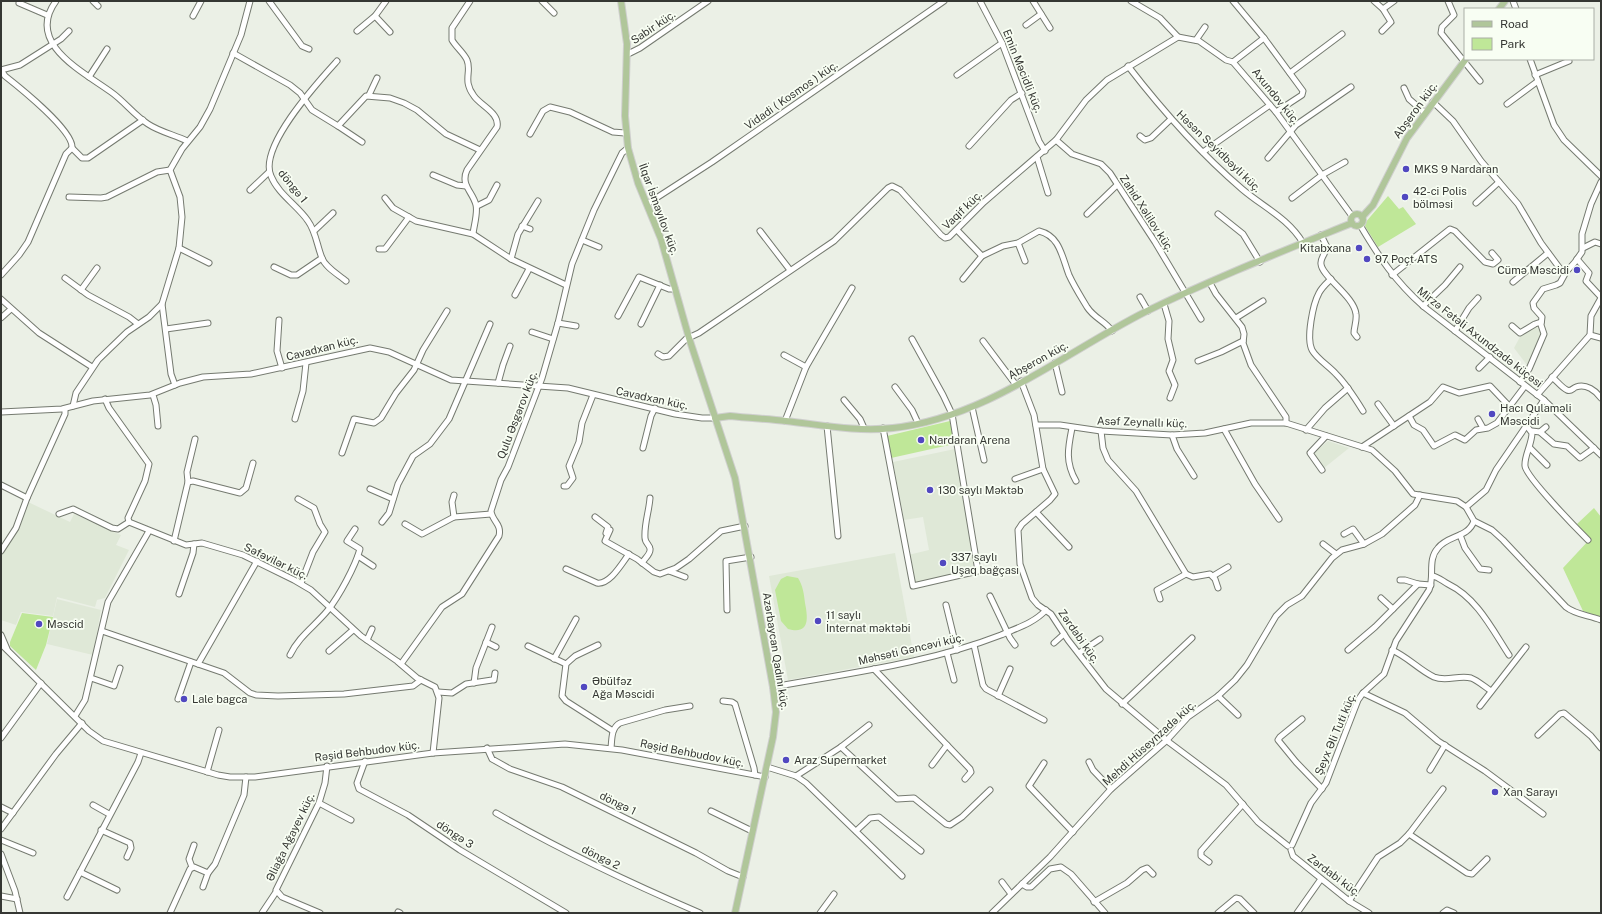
<svg xmlns="http://www.w3.org/2000/svg" width="1602" height="914" font-family="'Public Sans',sans-serif">
  <rect width="100%" height="100%" fill="#ebf0e6"/>
  <g fill="#dfe8d7">
    <polygon points="1535,325 1543,334 1527,365 1514,348 1521,335"/>
    <polygon points="1328,441 1349,448 1324,468 1313,454"/>
    <polygon points="955,449 977,570 914,584 908,555 929,550 923,517 904,520 893,462"/>
    <polygon points="28,502 70,522 74,514 121,535 116,545 129,550 105,598 97,600 95,607 57,597 53,616 21,612 16,625 1,620 1,555 20,527"/>
    <polygon points="895,553 914,657 788,680 769,576"/>
    <polygon points="57,599 101,610 93,655 47,644"/>
  </g>
  <g fill="#bfe798">
    <polygon points="1388,196 1399,209 1403,207 1416,224 1378,247 1365,226 1365,223"/>
    <polygon points="950,421 954,444 891,458 887,436"/>
    <polygon points="1594,508 1601,517 1601,617 1583,611 1563,568 1590,539 1577,524"/>
    <path d="M787 576 798 578C803 586 804 594 805 603 808 618 810 635 788 629L781 621 775 590 781 579Z"/>
    <polygon points="22,613 53,617 46,645 36,670 10,646 10,642"/>
  </g>
  <g fill="none" stroke-linecap="round" stroke-linejoin="round">
    <g stroke="#757a70" stroke-width="7">
      <g id="minor">
        <path d="M56 1C25 43 82 71 111 92 124 101 134 115 148 124 160 132 175 135 187 141"/>
        <polyline points="93,1 98,6"/>
        <polyline points="269,1 302,46 309,49"/>
        <path d="M470 1 452 28V40C456 47 464 53 467 60 472 72 462 80 474 96 481 106 500 113 497 127L467 170C460 185 473 192 476 205 478 213 474 225 473 234"/>
        <polyline points="542,1 554,13"/>
        <polyline points="980,1 1002,43 1039,141 1045,151"/>
        <polyline points="1033,1 1050,28"/>
        <polyline points="1233,1 1264,38 1233,62 1276,112 1352,216"/>
        <polyline points="1374,1 1383,9 1394,1"/>
        <polyline points="1448,1 1454,15 1442,27 1441,33 1480,81"/>
        <polyline points="1513,1 1516,9"/>
        <polyline points="19,3 47,15"/>
        <polyline points="193,16 201,1"/>
        <polyline points="375,16 390,32"/>
        <polyline points="1026,25 1041,14"/>
        <polyline points="357,31 375,16 386,1"/>
        <polyline points="1382,31 1391,22 1383,9"/>
        <polyline points="1178,37 1199,41 1226,60 1233,62"/>
        <polyline points="1264,38 1303,91 1302,95 1276,112"/>
        <polyline points="1196,40 1205,27"/>
        <polyline points="233,53 290,85 300,93 312,110 338,126 366,96 390,98 404,103 417,110 446,134 480,150"/>
        <polyline points="628,54 640,48 708,1"/>
        <polyline points="1530,59 1554,125 1564,140 1601,176"/>
        <path d="M337 61C318 82 258 147 271 176 278 194 298 206 308 221 316 232 317 246 322 258 325 267 339 275 346 281"/>
        <path d="M1128 66C1162 110 1200 153 1242 189 1263 207 1288 218 1303 243"/>
        <path d="M1 70 5 76C19 87 74 131 72 148"/>
        <polyline points="1,70 20,65 61,39 69,31"/>
        <polyline points="1290,73 1342,34"/>
        <polyline points="957,75 1002,43"/>
        <polyline points="1535,75 1569,61"/>
        <polyline points="89,77 107,49"/>
        <polyline points="1404,88 1409,99 1425,113"/>
        <polyline points="369,95 377,78"/>
        <polyline points="1433,102 1453,121 1481,161 1518,204 1541,243 1564,274"/>
        <polyline points="1507,104 1538,81"/>
        <polyline points="338,126 362,142"/>
        <polyline points="530,134 543,111 550,107 570,112 613,132 625,133"/>
        <polyline points="1140,136 1145,140 1151,138 1171,119"/>
        <polyline points="1056,140 1072,154 1101,164 1110,173 1155,242 1201,319"/>
        <polyline points="969,146 1011,100 1022,93"/>
        <polyline points="1203,152 1270,105"/>
        <polyline points="1037,157 1048,193"/>
        <polyline points="1268,158 1296,125 1351,87"/>
        <polyline points="433,175 457,185 466,186"/>
        <polyline points="250,190 269,172"/>
        <polyline points="69,197 101,198 107,197 157,172 170,170"/>
        <polyline points="385,198 393,208 416,221 473,234 511,259 566,285"/>
        <polyline points="1292,198 1322,175 1345,162"/>
        <polyline points="1476,203 1499,182"/>
        <polyline points="647,204 712,162 944,1"/>
        <polyline points="477,206 489,200 497,185"/>
        <polyline points="1087,214 1117,185"/>
        <polyline points="1218,214 1243,234 1260,262"/>
        <path d="M1360 225C1379 257 1395 281 1423 306L1544 400 1601 455"/>
        <polyline points="522,226 530,229"/>
        <polyline points="957,230 982,256"/>
        <polyline points="314,231 333,213"/>
        <polyline points="760,231 790,270"/>
        <path d="M1321 235 1327 247C1326 253 1320 258 1321 264 1322 277 1354 296 1356 314 1357 321 1354 327 1354 333L1357 337"/>
        <polyline points="582,240 599,247"/>
        <polyline points="1018,243 1025,261"/>
        <polyline points="179,248 209,263"/>
        <polyline points="1583,248 1595,242 1601,244"/>
        <polyline points="379,249 385,249 409,217"/>
        <polyline points="511,259 518,234 538,201"/>
        <polyline points="1577,259 1589,273 1586,281 1601,297"/>
        <polyline points="274,267 291,275 297,275 322,258"/>
        <polyline points="1,275 19,255 28,242 66,154 72,148 82,158 88,158 143,120"/>
        <polyline points="1392,275 1450,229 1455,231 1485,262 1493,264 1498,260 1492,253"/>
        <polyline points="65,278 88,295 129,317 138,324"/>
        <path d="M963 279 982 256 1003 246 1018 243 1039 231C1060 236 1062 257 1069 275 1074 286 1081 297 1087 307 1094 318 1105 321 1112 331"/>
        <path d="M1331 279C1327 283 1322 287 1319 293 1313 304 1306 338 1312 350 1317 359 1329 366 1336 374 1347 385 1355 398 1363 411"/>
        <polyline points="1513,282 1548,253"/>
        <polyline points="1210,283 1216,294 1242,327 1244,334 1243,343 1251,365 1286,417 1286,423"/>
        <polyline points="81,290 97,268"/>
        <polyline points="515,295 529,269"/>
        <polyline points="1140,297 1148,311"/>
        <polyline points="1,299 39,333 92,367"/>
        <polyline points="1164,304 1169,321 1168,339 1173,360 1169,371 1175,385 1170,398"/>
        <polyline points="1423,306 1445,285 1460,267"/>
        <polyline points="618,316 639,277 669,289 675,289"/>
        <polyline points="1,318 11,309"/>
        <polyline points="1236,318 1263,301"/>
        <polyline points="279,320 277,351 282,368"/>
        <polyline points="558,323 576,326"/>
        <polyline points="641,324 660,285"/>
        <polyline points="1512,326 1520,333 1535,324 1541,322"/>
        <polyline points="166,329 208,323"/>
        <polyline points="1455,331 1469,308 1478,298"/>
        <polyline points="532,332 553,339"/>
        <polyline points="1590,335 1601,338"/>
        <polyline points="983,341 1016,385"/>
        <polyline points="658,354 663,357 669,356 686,339 699,333 834,241 888,188 892,186 900,190 941,235 945,238 949,237 984,202 1056,140 1086,100 1107,80 1178,37 1160,18 1131,1"/>
        <polyline points="784,355 806,367"/>
        <polyline points="1198,361 1221,352 1243,341"/>
        <polyline points="1055,363 1062,392"/>
        <polyline points="1479,368 1490,357"/>
        <path d="M1552 377C1557 381 1562 388 1567 390 1571 392 1573 388 1576 387 1586 383 1596 391 1601 398"/>
        <polyline points="1021,381 1034,415 1043,469 1055,494 1050,500 1022,524 1018,530 1020,564 1032,598 1038,605 1051,614 1068,640 1106,689 1170,743 1226,785 1258,822 1288,846"/>
        <polyline points="1520,382 1529,369 1544,334 1541,325 1542,317 1534,308 1533,303 1543,289 1556,285 1560,283 1566,272 1575,262 1582,252 1582,234 1591,204 1601,182"/>
        <polyline points="498,383 503,365 510,346"/>
        <polyline points="175,385 171,374 162,304 179,248 182,217 180,197 170,170 182,149 200,127 210,109 241,35 250,1"/>
        <polyline points="895,387 912,410 918,423"/>
        <polyline points="153,395 156,405 158,426"/>
        <polyline points="1537,395 1590,335 1591,316 1601,298"/>
        <polyline points="105,399 109,408 149,464 145,481 128,518 129,522 186,545 202,543 243,555 294,580 311,590 361,636 397,661 417,678 435,687 439,698 433,753"/>
        <polyline points="844,400 860,419 864,428"/>
        <polyline points="1378,404 1394,426"/>
        <polyline points="73,406 76,393 98,360 127,332 149,317 162,304"/>
        <polyline points="972,407 984,460"/>
        <polyline points="1,412 62,409 93,401 150,395 180,383 203,377 251,374 370,348 389,352 451,380 568,388 675,414 702,418 715,418"/>
        <polyline points="1409,416 1414,425 1423,430 1434,446 1455,435 1465,440 1476,430 1488,428 1497,423 1525,386"/>
        <polyline points="295,419 303,391 306,363"/>
        <polyline points="1478,419 1483,428"/>
        <polyline points="785,421 806,367 852,288"/>
        <path d="M1036 425H1060L1101 431 1172 435 1205 433 1251 423H1286L1372 450 1395 471 1413 494 1457 501 1466 507 1474 521 1492 530 1503 540 1566 607C1576 615 1589 615 1601 620"/>
        <path d="M1526 425 1532 433C1532 444 1524 456 1525 466 1526 477 1578 530 1588 540"/>
        <polyline points="827,426 838,536"/>
        <polyline points="883,428 913,586 978,571 952,414 943,395 912,339"/>
        <path d="M1072 428C1068 448 1065 462 1076 481"/>
        <polyline points="1224,429 1255,484 1279,519"/>
        <polyline points="1306,430 1325,408 1348,388"/>
        <polyline points="1101,431 1103,448 1108,460 1136,491 1186,574 1193,577 1210,574 1215,579 1218,588"/>
        <polyline points="1532,431 1540,432 1554,444 1567,446 1580,458 1594,448"/>
        <polyline points="1540,432 1546,427"/>
        <polyline points="1172,435 1177,449 1194,476"/>
        <polyline points="1362,447 1430,402 1443,387 1459,393 1490,386 1509,406"/>
        <polyline points="643,448 651,416 655,408"/>
        <polyline points="1530,448 1547,465"/>
        <polyline points="342,453 354,419 374,423 381,418 396,393 414,370 423,350 447,311"/>
        <polyline points="1322,470 1310,453 1326,436"/>
        <polyline points="1015,479 1043,469"/>
        <polyline points="188,482 187,472 195,439"/>
        <polyline points="1,485 27,498"/>
        <polyline points="564,486 567,486 573,478 569,466 579,442 582,423 593,395"/>
        <polyline points="370,489 393,499"/>
        <polyline points="298,499 314,508 320,524 325,532 313,552 301,583"/>
        <polyline points="1466,507 1486,490 1496,470 1544,400"/>
        <polyline points="1036,512 1069,547"/>
        <polyline points="59,514 73,509 112,528 118,529 129,522"/>
        <polyline points="454,517 452,502 454,495"/>
        <polyline points="595,517 608,527 606,533"/>
        <polyline points="382,522 389,513 398,484 413,456 430,444 449,419 490,324"/>
        <polyline points="405,524 422,534 454,517 491,514"/>
        <polyline points="610,530 605,541 637,559 654,572 660,574 676,568 689,559 721,531 745,526"/>
        <polyline points="1344,534 1353,529 1364,544"/>
        <polyline points="1460,535 1465,548 1480,569 1489,570"/>
        <polyline points="174,541 188,482 193,481 240,493 246,488 253,463"/>
        <polyline points="1323,544 1336,554"/>
        <polyline points="1,551 16,528 27,498 65,414 65,409"/>
        <polyline points="358,556 373,566"/>
        <path d="M642 563C644 559 651 554 650 549 650 545 645 543 645 538 644 524 649 512 650 498"/>
        <path d="M566 569 597 583C610 585 622 563 629 554"/>
        <polyline points="669,571 685,577"/>
        <polyline points="1213,576 1228,567"/>
        <path d="M1432 576C1439 577 1442 581 1448 584 1477 598 1492 629 1509 655"/>
        <polyline points="1400,580 1405,580 1418,584"/>
        <polyline points="179,594 193,553 194,544"/>
        <polyline points="990,596 1010,638 1015,645"/>
        <polyline points="1381,598 1393,609"/>
        <polyline points="1160,599 1157,590 1186,574"/>
        <polyline points="946,605 957,650"/>
        <polyline points="727,610 726,561 751,557"/>
        <polyline points="102,631 224,673 250,693 256,695 278,696 344,694 413,686 421,680"/>
        <polyline points="1,635 7,649"/>
        <polyline points="367,640 372,629"/>
        <polyline points="486,642 496,647"/>
        <polyline points="1054,643 1064,634"/>
        <polyline points="1,644 89,731 103,741 218,775 230,777 255,777 433,753 565,744 622,750 765,777"/>
        <polyline points="598,645 575,656 566,664 562,696 566,701 613,731"/>
        <polyline points="974,645 983,685 986,689 1044,720"/>
        <polyline points="528,646 566,664"/>
        <polyline points="1348,650 1375,627 1418,584 1431,585"/>
        <path d="M1392 650C1408 657 1419 670 1434 677 1446 682 1458 675 1471 678 1477 680 1485 687 1491 691"/>
        <polyline points="329,651 353,630"/>
        <polyline points="947,653 954,680"/>
        <polyline points="1079,653 1100,639"/>
        <path d="M290 655C299 636 315 626 328 610 339 596 355 567 360 549L347 541 355 529"/>
        <polyline points="554,659 576,619"/>
        <polyline points="198,664 257,561"/>
        <path d="M401 664 442 607 462 594 499 536C502 524 492 521 491 511L501 480 508 467 542 378 558 323 572 264 594 210 622 153 628 148"/>
        <polyline points="874,669 970,769 971,772 965,779"/>
        <polyline points="91,678 114,686 120,668"/>
        <polyline points="474,683 476,668 492,627"/>
        <path d="M773 687C850 673 929 663 1001 635 1017 628 1034 623 1046 610"/>
        <polyline points="438,692 452,693 466,684 492,680 494,680 495,673"/>
        <polyline points="1363,693 1405,713 1438,741 1485,771 1543,814"/>
        <polyline points="998,696 1010,669"/>
        <polyline points="1218,696 1238,715"/>
        <polyline points="178,699 191,662"/>
        <polyline points="723,701 732,702 735,704 754,768 755,775"/>
        <polyline points="1122,704 1192,638"/>
        <polyline points="1480,706 1526,647"/>
        <polyline points="75,716 85,700 108,602 149,531"/>
        <polyline points="1302,719 1280,737 1278,740 1296,762 1322,789"/>
        <polyline points="1538,735 1560,714 1564,713 1591,736 1601,748"/>
        <polyline points="1,738 41,683"/>
        <polyline points="841,747 897,799 914,798 946,824 950,825 962,817 990,790"/>
        <polyline points="487,748 492,759 510,769 562,787 696,853 728,871 743,877"/>
        <path d="M611 748C612 739 611 728 620 723L665 710 690 706"/>
        <polyline points="365,761 357,783 359,789 408,815 460,850 566,913"/>
        <polyline points="1089,762 1093,770 1111,789"/>
        <polyline points="1044,763 1029,786 1073,832"/>
        <polyline points="932,765 947,745"/>
        <polyline points="767,767 796,776 806,783 902,876"/>
        <polyline points="1430,770 1445,745"/>
        <polyline points="207,772 219,730"/>
        <polyline points="796,776 841,747 869,725"/>
        <polyline points="319,803 351,820"/>
        <polyline points="93,805 109,814"/>
        <polyline points="1,807 13,813"/>
        <polyline points="711,811 752,831"/>
        <path d="M496 813C562 851 630 883 700 913"/>
        <polyline points="1,829 56,754 82,723"/>
        <polyline points="101,830 130,843 131,848 127,857"/>
        <polyline points="856,831 870,818 879,817 921,851"/>
        <polyline points="1409,834 1467,873 1472,874 1487,859"/>
        <polyline points="1,840 33,853"/>
        <path d="M1292 845 1311 803 1326 783 1358 700 1363 693 1384 674 1396 641 1429 590C1435 576 1427 560 1438 548 1448 535 1468 538 1474 521"/>
        <polyline points="1291,850 1293,856 1349,901 1369,913"/>
        <polyline points="1,854 15,891 20,913"/>
        <polyline points="1209,862 1201,856 1201,851 1243,804"/>
        <polyline points="192,867 189,859 194,845"/>
        <polyline points="80,872 117,890"/>
        <polyline points="1002,882 1011,894"/>
        <polyline points="1022,884 1027,887 1031,887 1050,869 1061,867 1071,874 1105,913"/>
        <polyline points="203,887 208,873"/>
        <polyline points="1,896 17,899"/>
        <polyline points="67,897 138,762 141,753"/>
        <polyline points="1349,901 1378,857 1400,843 1409,834 1443,789"/>
        <polyline points="1094,902 1127,883 1142,870 1147,868 1153,874"/>
        <polyline points="398,912 400,913"/>
        <polyline points="170,913 190,869 194,867 208,873 215,864 244,795 246,777"/>
        <polyline points="262,913 276,892"/>
        <polyline points="320,913 282,897 276,890 319,803 325,783 327,766"/>
        <polyline points="820,913 834,894"/>
        <polyline points="992,913 1050,857 1111,789 1167,740 1188,717 1218,696 1235,680 1247,665 1276,616 1287,605 1302,596 1332,558 1342,550 1364,544 1382,534 1415,505 1420,495"/>
        <polyline points="1218,913 1236,898 1240,899 1254,913"/>
        <polyline points="1297,913 1321,879"/>
        <polyline points="1443,913 1447,910 1454,913"/>
      </g>
    </g>
    <g stroke="#cfcfce" stroke-width="8">
      <g id="major">
        <polyline points="621,1 627,44 625,116 628,148 638,183 661,239 689,338 735,478 773,687 776,712 773,737 735,913"/>
        <polyline points="1499,9 1505,1"/>
        <circle cx="1357" cy="220" r="6"/>
        <polyline points="1362,217 1373,205 1407,138 1466,59"/>
        <path d="M715 418 730 416C748 418 767 419 786 421 822 425 858 432 893 428 986 418 1064 353 1145 312 1212 279 1283 251 1352 223"/>
      </g>
    </g>
    <use href="#minor" stroke="#fff" stroke-width="5"/>
    <use href="#major" stroke="#b0c69a" stroke-width="6"/>
  </g>
  <g fill="#5148c0" stroke="#f8fef3" stroke-width="1.5">
    <circle cx="1406" cy="169" r="4"/>
    <circle cx="1405" cy="197" r="4"/>
    <circle cx="1359" cy="248" r="4"/>
    <circle cx="1367" cy="259" r="4"/>
    <circle cx="1577" cy="270" r="4"/>
    <circle cx="1492" cy="414" r="4"/>
    <circle cx="921" cy="440" r="4"/>
    <circle cx="930" cy="490" r="4"/>
    <circle cx="943" cy="563" r="4"/>
    <circle cx="818" cy="621" r="4"/>
    <circle cx="39" cy="624" r="4"/>
    <circle cx="584" cy="687" r="4"/>
    <circle cx="184" cy="699" r="4"/>
    <circle cx="786" cy="760" r="4"/>
    <circle cx="1495" cy="792" r="4"/>
  </g>
  <g text-anchor="middle" dominant-baseline="central" stroke-width="3.5" stroke-linejoin="round" paint-order="stroke">
    <g font-size="11" fill="#353733" stroke="#f8fef3">
      <text transform="translate(653 27) rotate(-34)">Sabir küç.</text>
      <text transform="translate(1023 71) rotate(68)">Emin Məcidli küç.</text>
      <text transform="translate(791 95) rotate(-35)">Vidadi ( Kosmos ) küç.</text>
      <text transform="translate(1276 96) rotate(51)">Axundov küç.</text>
      <text transform="translate(1415 110) rotate(-54)">Abşeron küç.</text>
      <text transform="translate(1219 151) rotate(44)">Həsən Seyidbəyli küç.</text>
      <text transform="translate(293 186) rotate(51)">döngə 1</text>
      <text transform="translate(659 209) rotate(70)">İlqar İsmayılov küç.</text>
      <text transform="translate(962 210) rotate(-44)">Vaqif küç.</text>
      <text transform="translate(1147 213) rotate(57)">Zahid Xəlilov küç.</text>
      <text transform="translate(1480 337) rotate(38)">Mirzə Fətəli Axundzadə küçəsi</text>
      <text transform="translate(322 348) rotate(-14)">Cavadxan küç.</text>
      <text transform="translate(1038 360) rotate(-29)">Abşeron küç.</text>
      <text transform="translate(652 398) rotate(12)">Cavadxan küç.</text>
      <text transform="translate(517 415) rotate(-69)">Qulu Əsgərov küç.</text>
      <text transform="translate(1142 422) rotate(2)">Asəf Zeynallı küç.</text>
      <text transform="translate(276 561) rotate(26)">Səfəvilər küç.</text>
      <text transform="translate(1079 636) rotate(55)">Zərdabi küç.</text>
      <text transform="translate(911 649) rotate(-13)">Məhsəti Gəncəvi küç.</text>
      <text transform="translate(776 651) rotate(81)">Azərbaycan Qadını küç.</text>
      <text transform="translate(1335 734) rotate(-67)">Şeyx Əli Tuti küç.</text>
      <text transform="translate(1149 743) rotate(-42)">Mehdi Hüseynzadə küç.</text>
      <text transform="translate(367 751) rotate(-7)">Rəşid Behbudov küç.</text>
      <text transform="translate(692 753) rotate(11)">Rəşid Behbudov küç.</text>
      <text transform="translate(618 803) rotate(26)">döngə 1</text>
      <text transform="translate(455 834) rotate(33)">döngə 3</text>
      <text transform="translate(290 837) rotate(-64)">Əliağa Ağayev küç.</text>
      <text transform="translate(601 857) rotate(26)">döngə 2</text>
      <text transform="translate(1334 875) rotate(37)">Zərdabi küç.</text>
    </g>
    <g font-size="11" fill="#353733" stroke="#f8fef3" text-anchor="start">
      <text x="1414" y="169">MKS 9 Nardaran</text>
      <text x="1413" y="191">42-ci Polis<tspan x="1413" dy="13">bölməsi</tspan></text>
      <text x="1351" y="248" text-anchor="end">Kitabxana</text>
      <text x="1375" y="259">97 Poçt ATS</text>
      <text x="1569" y="270" text-anchor="end">Cümə Məscidi</text>
      <text x="1500" y="408">Hacı Qulaməli<tspan x="1500" dy="13">Məscidi</tspan></text>
      <text x="929" y="440">Nardaran Arena</text>
      <text x="938" y="490">130 saylı Məktəb</text>
      <text x="951" y="557">337 saylı<tspan x="951" dy="13">Uşaq bağçası</tspan></text>
      <text x="826" y="615">11 saylı<tspan x="826" dy="13">İnternat məktəbi</tspan></text>
      <text x="47" y="624">Məscid</text>
      <text x="592" y="681">Əbülfəz<tspan x="592" dy="13">Ağa Məscidi</tspan></text>
      <text x="192" y="699">Lale bagca</text>
      <text x="794" y="760">Araz Supermarket</text>
      <text x="1503" y="792">Xan Sarayı</text>
    </g>
  </g>
  <rect width="1602" height="914" fill="none" stroke="#353733" stroke-width="4"/>
  <rect x="1464" y="8" width="130" height="52" fill="#f8fef3" stroke="#aaaea6"/>
  <rect x="1472" y="21" width="20" height="6" fill="#b0c69a" stroke="#aaaea6"/>
  <text x="1500" y="28" font-size="12" fill="#353733">Road</text>
  <rect x="1472" y="38" width="20" height="12" fill="#bfe798" stroke="#aaaea6"/>
  <text x="1500" y="48" font-size="12" fill="#353733">Park</text>
</svg>
